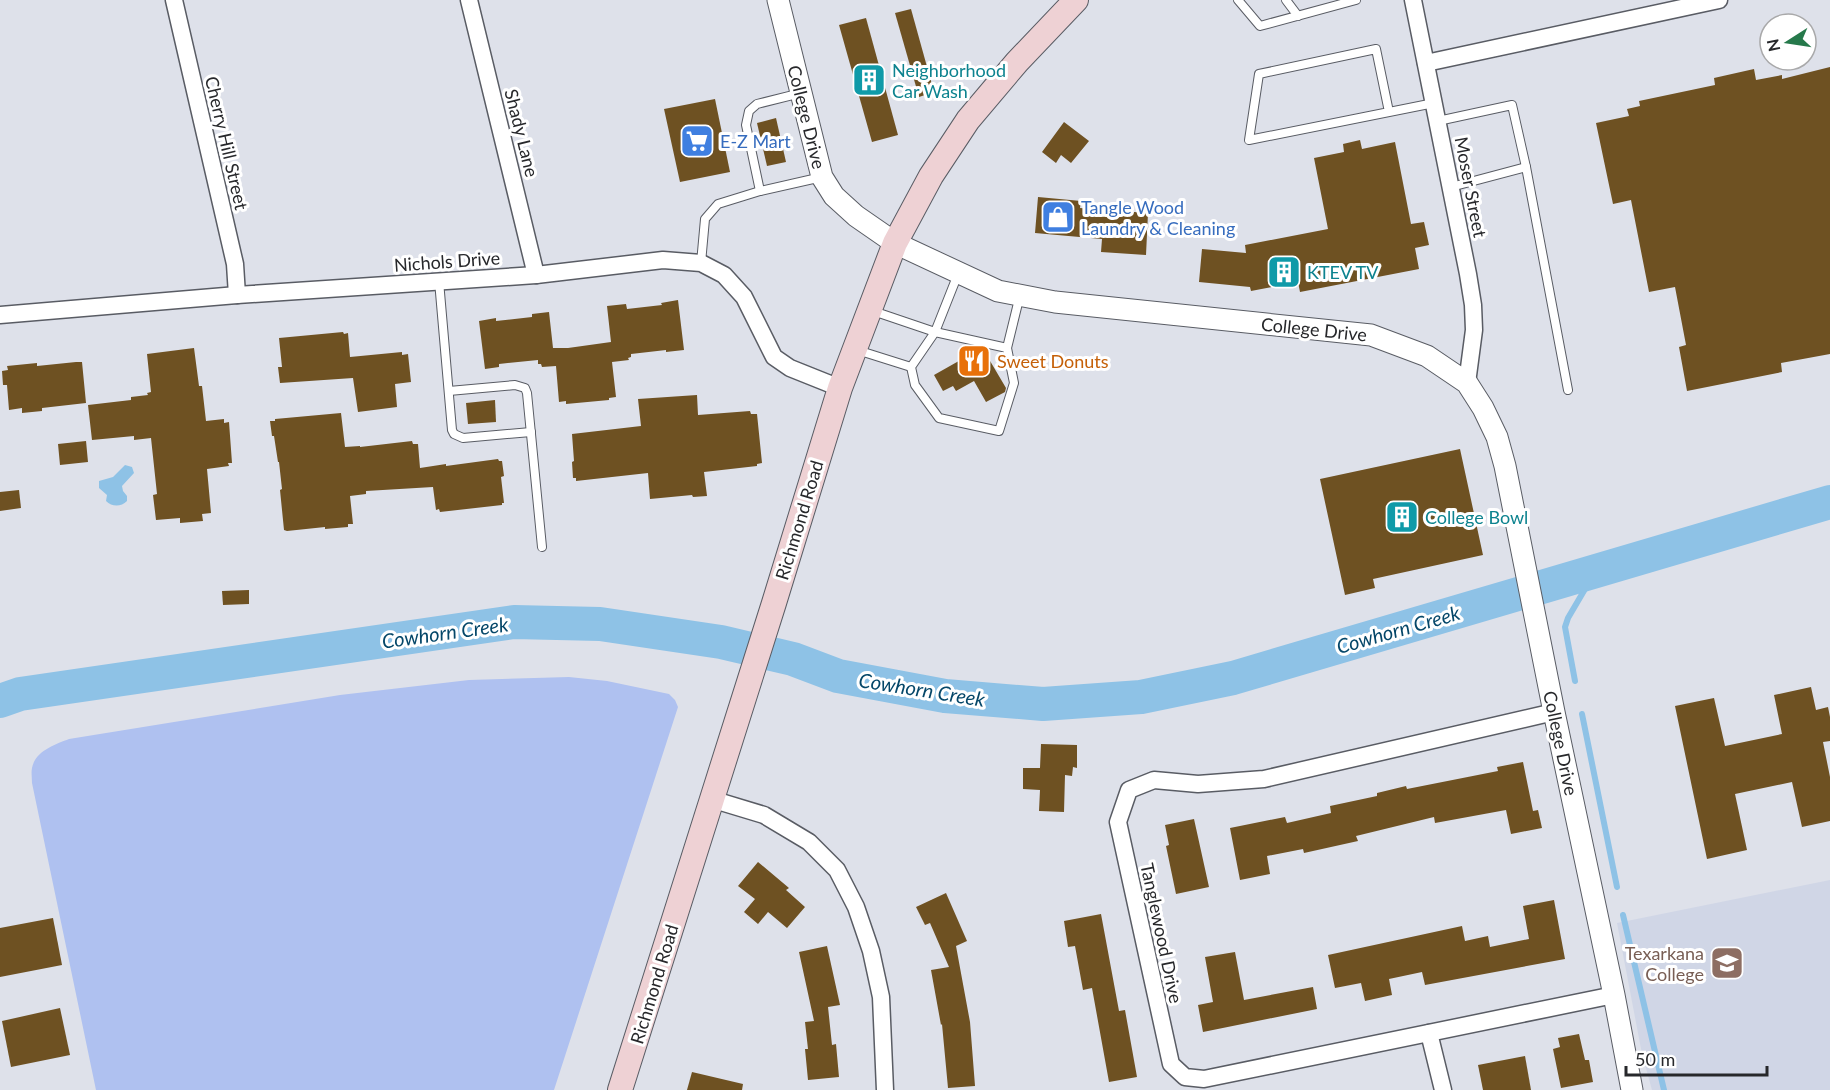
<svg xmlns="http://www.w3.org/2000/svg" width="1830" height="1090" font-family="Lato,sans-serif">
  <rect width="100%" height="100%" fill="#dee1ea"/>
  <polygon fill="#d0d6e6" points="1830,880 1830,1090 1652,1090 1642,1054 1617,923"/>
  <path fill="#afc1f0" d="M569 677 607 681 669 694 675 700 678 707 554 1090H96L32 783C32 778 31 773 32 768 35 751 56 744 69 739L340 695 469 680Z"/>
  <path fill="#8ec2e6" d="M125 465 132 467 134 473 122 486 123 491 127 496V501C121 507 112 507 106 501L107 495 99 488V481L113 477Z"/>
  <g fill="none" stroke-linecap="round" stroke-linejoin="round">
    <g stroke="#8ec2e6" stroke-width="6">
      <polyline points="1575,681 1565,627 1568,618 1595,572"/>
      <polyline points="1582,714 1617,887"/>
      <polyline points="1623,915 1664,1090"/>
    </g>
    <polyline stroke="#8ec2e6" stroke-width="34" points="0,701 20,694 514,622 600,624 721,642 793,659 838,676 945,696 1043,704 1141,697 1233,678 1830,502"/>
  </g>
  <g fill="#6e5122">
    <polygon points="911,9 934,92 919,97 895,13"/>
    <polygon points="866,18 898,135 872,142 839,25"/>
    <polygon points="1830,67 1830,354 1781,363 1782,372 1687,391 1679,347 1686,345 1675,287 1649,292 1631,200 1613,204 1596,123 1629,116 1627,109 1640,106 1639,101 1715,85 1714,78 1754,69 1756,80 1782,75 1782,79"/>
    <polygon points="715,99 730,172 680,182 664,109"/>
    <polygon points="776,118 786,162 767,166 757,123"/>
    <polygon points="1064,122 1089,141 1071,163 1061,155 1056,163 1042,152"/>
    <polygon points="1360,140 1362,149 1395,142 1411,224 1424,222 1429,245 1415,248 1419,269 1300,292 1298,282 1251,291 1250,287 1199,282 1202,249 1246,253 1245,245 1328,229 1314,158 1344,152 1343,144"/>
    <polygon points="1038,197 1081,201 1080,208 1148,213 1146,255 1101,252 1102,239 1035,233"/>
    <polygon points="678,300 684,350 666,352 666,350 631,354 631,357 628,358 629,360 612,362 616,397 609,398 609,400 566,404 566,401 559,402 556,366 542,367 541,364 538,364 538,360 499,364 499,367 485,369 479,321 496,318 496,321 532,317 532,314 549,312 553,348 568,348 611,342 607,306 626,304 627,309 662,305 661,303"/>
    <polygon points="343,332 344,334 348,333 350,357 402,352 402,355 408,354 411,382 395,384 397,407 358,412 353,378 280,383 278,367 282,367 279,338"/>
    <polygon points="194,348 199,386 202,386 206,421 224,419 224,423 229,422 232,463 228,463 229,466 207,469 211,513 202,514 203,521 180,523 180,518 156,520 153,495 157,494 151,438 134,440 134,436 92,440 88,405 131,400 131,397 148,395 147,393 151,392 147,354"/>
    <polygon points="980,349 983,349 1006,388 1005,392 986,402 974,381 956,391 953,386 943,391 934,375"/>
    <polygon points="76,362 82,362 86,403 42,408 42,411 22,413 22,408 9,410 7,385 3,385 2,371 8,370 7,366 37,363 37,366"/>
    <polygon points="697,395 698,415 750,411 751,414 757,414 762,463 757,464 757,466 704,472 707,496 693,497 692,495 650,499 648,473 576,481 576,478 573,478 572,462 574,461 572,434 641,426 638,399"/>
    <polygon points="495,400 496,422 468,424 466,403"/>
    <polygon points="341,413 345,447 360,446 360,447 412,441 413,444 418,444 420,468 446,464 446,466 498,459 499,461 502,461 504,476 501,477 504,503 502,503 502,505 440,512 439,509 436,510 433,487 366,491 366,494 350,496 353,524 348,524 348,527 325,529 325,527 287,531 284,530 280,490 282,489 279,462 278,462 274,436 272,436 270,421 275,421 275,419"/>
    <polygon points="86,441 88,462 60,465 58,444"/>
    <polygon points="1460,449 1483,555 1373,579 1375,588 1345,595 1320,479"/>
    <polygon points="19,490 21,508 0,511 0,492"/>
    <polygon points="249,590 249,604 223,605 222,591"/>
    <polygon points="1811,687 1816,710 1828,707 1830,717 1830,741 1823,742 1830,777 1830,821 1802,827 1792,782 1735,794 1747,850 1707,859 1675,706 1714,698 1725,746 1782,734 1774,695"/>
    <polygon points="1041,744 1077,745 1077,768 1073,767 1072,776 1065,775 1064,812 1039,811 1040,790 1023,789 1023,768 1040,768"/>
    <polygon points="1523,762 1533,811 1538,810 1542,828 1511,834 1506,810 1435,823 1434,817 1356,836 1358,841 1304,853 1303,849 1267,856 1270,874 1240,880 1230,828 1285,817 1287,823 1331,813 1330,806 1377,796 1377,793 1406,786 1407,789 1498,771 1497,767"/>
    <polygon points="1194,819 1209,887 1176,894 1166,846 1169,845 1165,825"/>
    <polygon points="758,862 789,888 786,890 805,907 787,928 768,912 758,924 744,912 755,899 738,886"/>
    <polygon points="946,893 967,941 956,946 970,1022 975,1086 948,1088 942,1024 941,1025 931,970 949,967 930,923 925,925 916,907"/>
    <polygon points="1554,900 1565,959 1425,985 1422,972 1389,979 1392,995 1365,1001 1361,983 1335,988 1328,955 1462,926 1465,941 1488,936 1490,947 1529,939 1523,906"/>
    <polygon points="1101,914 1119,1011 1125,1010 1137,1077 1109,1082 1092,988 1083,990 1075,946 1068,947 1064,921"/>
    <polygon points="53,918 62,965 0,977 0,928"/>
    <polygon points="827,946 840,1005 828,1007 832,1045 836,1044 839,1077 808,1080 805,1049 808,1049 805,1022 814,1021 799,952"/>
    <polygon points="1235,952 1244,1000 1313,987 1317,1009 1203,1032 1198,1005 1213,1002 1205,957"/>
    <polygon points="60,1008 70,1055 11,1067 2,1021"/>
    <polygon points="1579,1034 1585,1060 1589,1060 1593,1082 1561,1088 1553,1049 1560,1047 1558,1038"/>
    <polygon points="1525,1056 1531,1090 1483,1090 1478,1065"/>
    <polygon points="692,1072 743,1084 742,1090 687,1090"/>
  </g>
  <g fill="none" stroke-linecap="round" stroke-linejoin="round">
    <g stroke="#595c64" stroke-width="10">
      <g id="service">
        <polyline points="1238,0 1260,26 1356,0"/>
        <polyline points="1286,0 1298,16"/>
        <polyline points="1389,112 1376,49 1259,74 1249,140 1434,103"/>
        <polyline points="1438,121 1512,105 1526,167 1451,187"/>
        <polyline points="1526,167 1568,390"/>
        <polyline points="760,191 746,125 749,111 757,104 801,93"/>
        <polyline points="701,263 705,219 718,204 760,191 822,177"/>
        <polyline points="439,281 452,430 454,434 463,438 531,432"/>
        <polyline points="870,310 935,332 958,274"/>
        <polyline points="1007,348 935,332 911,367 915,385 939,418 999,431 1014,383 1007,348 1020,295"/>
        <polyline points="857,350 911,367"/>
        <polyline points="449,391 515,385 525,388 527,393 542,547"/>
      </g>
    </g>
    <g stroke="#595c64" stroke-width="19">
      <g id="minor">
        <polyline points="174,0 235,264 237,295"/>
        <polyline points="469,0 536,275"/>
        <polyline points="1413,0 1468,274 1473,305 1474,330 1467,383"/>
        <polyline points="1426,63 1719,0"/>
        <polyline points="0,315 237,295 536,275 663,260 701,263 724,275 744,297 774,357 790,368 840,388"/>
        <polyline points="1554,712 1264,779 1198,784 1154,780 1129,790 1118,822 1171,1064 1185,1077 1204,1079 1614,995"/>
        <polyline points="711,799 764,815 809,842 837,870 856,907 871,951 881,997 885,1090"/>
        <polyline points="1429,1033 1443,1090"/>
      </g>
    </g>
    <g stroke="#595c64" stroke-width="23">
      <polyline id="tertiary" points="778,0 822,177 834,196 856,216 895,243 998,291 1055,302 1371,335 1427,356 1467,383 1483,408 1497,437 1505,466 1554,712 1614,995 1632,1090"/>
    </g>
    <g stroke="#595c64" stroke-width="26">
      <polyline id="secondary" points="620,1090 774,603 840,388 895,243 931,176 968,120 1017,62 1076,0"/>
    </g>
    <use href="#service" stroke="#fff" stroke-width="8"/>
    <use href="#minor" stroke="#fff" stroke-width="16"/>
    <use href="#tertiary" stroke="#fff" stroke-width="21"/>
    <use href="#secondary" stroke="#eed1d4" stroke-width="24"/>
  </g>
  <defs>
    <g id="building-square" transform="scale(1.725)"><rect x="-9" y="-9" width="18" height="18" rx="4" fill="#0f9aa8" stroke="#fff"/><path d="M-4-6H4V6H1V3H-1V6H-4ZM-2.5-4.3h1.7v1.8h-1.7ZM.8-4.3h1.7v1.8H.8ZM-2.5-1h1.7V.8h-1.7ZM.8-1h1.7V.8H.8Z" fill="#fff"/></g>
    <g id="supermarket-square" transform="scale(1.725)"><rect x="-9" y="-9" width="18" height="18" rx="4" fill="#3f7fe0" stroke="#fff"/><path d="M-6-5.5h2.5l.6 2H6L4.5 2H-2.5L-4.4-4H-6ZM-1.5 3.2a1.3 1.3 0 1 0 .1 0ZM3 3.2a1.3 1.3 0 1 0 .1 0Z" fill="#fff"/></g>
    <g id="shop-square" transform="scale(1.725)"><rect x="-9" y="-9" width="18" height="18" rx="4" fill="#3f7fe0" stroke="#fff"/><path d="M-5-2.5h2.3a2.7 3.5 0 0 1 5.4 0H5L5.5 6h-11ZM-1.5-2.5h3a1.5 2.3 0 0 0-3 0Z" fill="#fff"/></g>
    <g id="restaurant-square" transform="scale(1.725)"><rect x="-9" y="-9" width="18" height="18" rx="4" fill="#e8710a" stroke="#fff"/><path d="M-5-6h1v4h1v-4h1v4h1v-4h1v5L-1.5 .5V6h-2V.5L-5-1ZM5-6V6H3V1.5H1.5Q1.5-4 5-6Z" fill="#fff"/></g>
    <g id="university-square" transform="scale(1.725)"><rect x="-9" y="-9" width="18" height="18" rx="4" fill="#8d6e63" stroke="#fff"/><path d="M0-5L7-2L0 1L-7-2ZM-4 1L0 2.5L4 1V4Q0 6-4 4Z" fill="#fff"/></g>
  </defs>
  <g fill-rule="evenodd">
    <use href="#building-square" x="869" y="80"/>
    <use href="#supermarket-square" x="697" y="141"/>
    <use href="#shop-square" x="1058" y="217"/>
    <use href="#building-square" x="1284" y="272"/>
    <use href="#restaurant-square" x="974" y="361"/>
    <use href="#building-square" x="1402" y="517"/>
    <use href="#university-square" x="1727" y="963"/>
  </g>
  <g text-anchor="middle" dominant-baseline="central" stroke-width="6" stroke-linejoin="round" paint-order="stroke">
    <g font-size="18" fill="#0d838f" stroke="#fff" text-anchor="start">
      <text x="892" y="70">Neighborhood<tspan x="892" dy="21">Car Wash</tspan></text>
      <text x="1307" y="272">KTEV TV</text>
      <text x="1425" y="517">College Bowl</text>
    </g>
    <g font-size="18" fill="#27282b" stroke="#fff">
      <text transform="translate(807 117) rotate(76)">College Drive</text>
      <text transform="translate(522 133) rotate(76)">Shady Lane</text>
      <text transform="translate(227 143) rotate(77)">Cherry Hill Street</text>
      <text transform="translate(1471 187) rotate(79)">Moser Street</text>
      <text transform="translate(447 261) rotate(-4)">Nichols Drive</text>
      <text transform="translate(1314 329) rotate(6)">College Drive</text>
      <text transform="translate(799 520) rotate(-73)">Richmond Road</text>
      <text transform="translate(1561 743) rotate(78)">College Drive</text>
      <text transform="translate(1162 933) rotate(78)">Tanglewood Drive</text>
      <text transform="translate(654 984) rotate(-73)">Richmond Road</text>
    </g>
    <g font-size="18" fill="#366cbe" stroke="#fff" text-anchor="start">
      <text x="720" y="141">E-Z Mart</text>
      <text x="1081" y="207">Tangle Wood<tspan x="1081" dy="21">Laundry &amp; Cleaning</tspan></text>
    </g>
    <g font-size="18" fill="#c56008" stroke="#fff" text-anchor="start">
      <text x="997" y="361">Sweet Donuts</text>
    </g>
    <g font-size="18" fill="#785e54" stroke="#fff" text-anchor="end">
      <text x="1704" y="953">Texarkana<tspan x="1704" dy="21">College</tspan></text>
    </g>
    <g font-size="20" font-style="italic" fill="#054769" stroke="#fff">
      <text transform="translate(1398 629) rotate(-16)">Cowhorn Creek</text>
      <text transform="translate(445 632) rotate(-8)">Cowhorn Creek</text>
      <text transform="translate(922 689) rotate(9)">Cowhorn Creek</text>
    </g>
  </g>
  <g transform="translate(1788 42) rotate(258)"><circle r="28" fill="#ffffff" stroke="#a9a9aa" stroke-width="1.5"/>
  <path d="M0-4.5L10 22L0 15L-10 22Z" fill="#26794b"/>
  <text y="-9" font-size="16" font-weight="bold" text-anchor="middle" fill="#27282b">N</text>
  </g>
  <path d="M1626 1066v9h141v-9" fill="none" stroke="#27282b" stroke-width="3"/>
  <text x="1635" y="1066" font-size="18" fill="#27282b" stroke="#ffffff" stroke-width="4.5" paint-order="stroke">50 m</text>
</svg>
